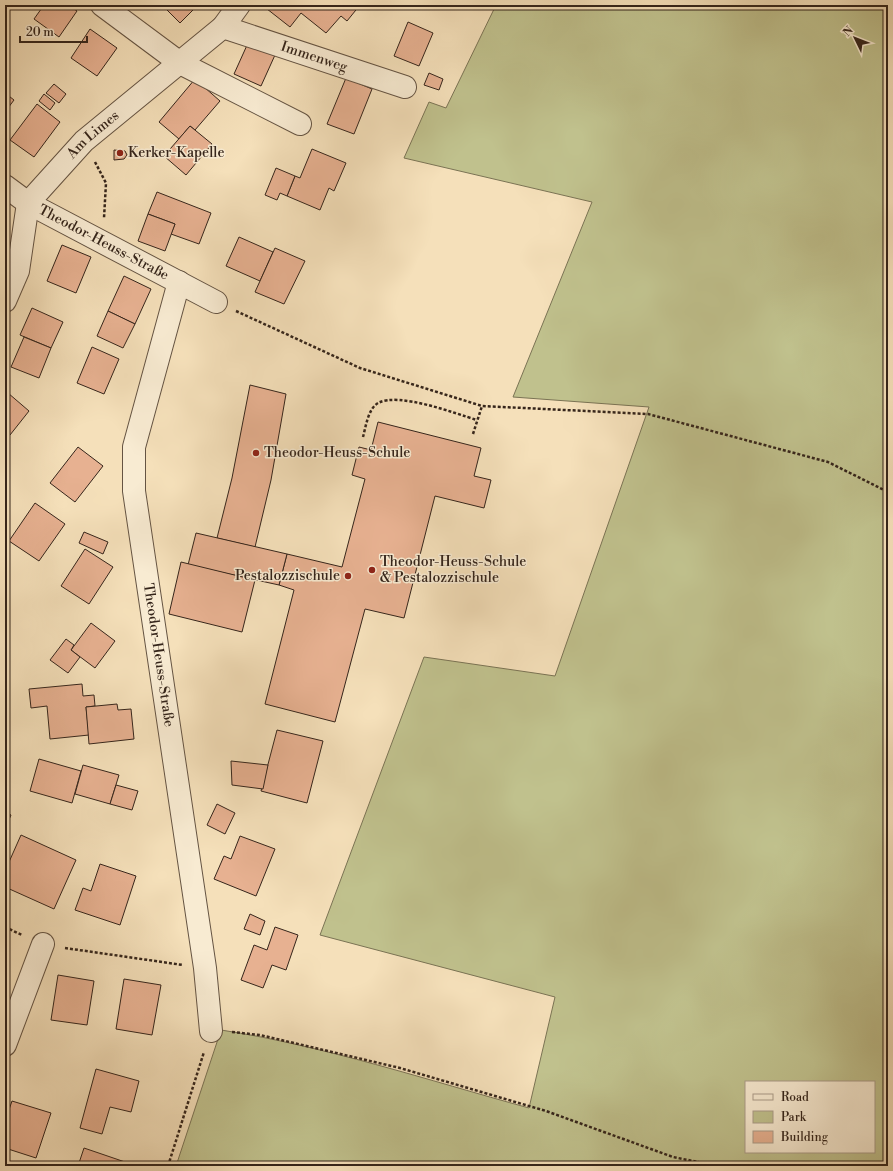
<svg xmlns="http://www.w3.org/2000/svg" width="893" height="1171" font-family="'Libre Bodoni',serif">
  <rect width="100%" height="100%" fill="#f5e0ba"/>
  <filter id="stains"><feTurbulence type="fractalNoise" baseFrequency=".005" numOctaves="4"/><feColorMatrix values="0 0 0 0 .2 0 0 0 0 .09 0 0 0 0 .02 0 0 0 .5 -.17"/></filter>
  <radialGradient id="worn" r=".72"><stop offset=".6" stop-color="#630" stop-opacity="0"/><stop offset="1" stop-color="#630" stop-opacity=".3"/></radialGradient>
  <path fill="#c0c18d" stroke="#7a7354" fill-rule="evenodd" d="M496 5H888V1166H176L221 1030C325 1046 427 1080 529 1108L555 997 320 935 424 657 555 676 649 407 513 397 592 202 404 158 429 102 446 108ZM746 1082H874V1152H746Z"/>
  <g fill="#e7b191" stroke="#35251b">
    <polygon points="44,5 68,5 77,11 59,37 34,19"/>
    <polygon points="162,5 198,5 180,23"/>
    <polygon points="262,5 360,5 347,21 341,16 326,33 301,13 290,27"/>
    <polygon points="408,22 433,33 419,66 394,56"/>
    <polygon points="90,29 117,48 97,76 71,58"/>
    <polygon points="248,43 275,55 261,86 234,74"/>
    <polygon points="429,73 443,79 439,90 424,85"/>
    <polygon points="346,78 372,89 354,134 327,124"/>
    <polygon points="195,79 220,101 195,130 190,126 179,139 159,122"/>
    <polygon points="54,84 66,94 59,103 46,93"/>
    <polygon points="5,93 14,100 5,112"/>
    <polygon points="44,94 55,103 50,110 39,101"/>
    <polygon points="37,104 60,122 34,157 10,140"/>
    <polygon points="190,126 212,144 186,175 164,156"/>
    <polygon points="312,149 346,163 334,191 329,188 320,210 287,196 295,176 300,178"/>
    <polygon points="114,150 125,151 127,155 124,159 114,160"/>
    <polygon points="276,168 295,176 287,196 280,193 277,200 265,195"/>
    <polygon points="157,192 211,213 199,244 171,234 175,224 148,214"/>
    <polygon points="148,214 175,224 165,251 138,241"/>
    <polygon points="239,237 273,252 260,281 226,266"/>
    <polygon points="62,245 91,257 76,293 47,281"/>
    <polygon points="275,248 305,261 284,304 255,292"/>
    <polygon points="124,276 151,289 135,324 108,311"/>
    <polygon points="32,308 63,322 51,348 20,335"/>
    <polygon points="108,311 135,324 123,348 97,336"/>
    <polygon points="24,337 51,348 39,378 11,367"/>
    <polygon points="92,347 119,359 104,394 77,383"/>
    <polygon points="250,385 286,394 271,480 255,547 217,538 232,478"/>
    <polygon points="8,393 29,411 10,435 5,431 5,397"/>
    <polygon points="378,422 481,448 474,476 491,480 484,508 435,496 404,618 365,609 335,722 265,704 294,590 279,585 287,554 342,567 365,479 352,475 359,447 371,450"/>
    <polygon points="78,447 103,466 75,502 50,483"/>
    <polygon points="35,503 65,524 39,561 9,541"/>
    <polygon points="84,532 108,542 103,554 79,543"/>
    <polygon points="196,533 287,554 279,585 188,565"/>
    <polygon points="85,549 113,567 89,604 61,586"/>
    <polygon points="181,562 255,580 242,632 169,614"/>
    <polygon points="91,623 115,641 95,668 71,650"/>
    <polygon points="66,639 74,645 71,650 80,657 68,673 50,660"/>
    <polygon points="82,684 83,696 94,695 95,706 86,707 89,735 50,739 47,706 31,708 29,689"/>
    <polygon points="117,704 118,710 131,709 134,739 89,744 86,707"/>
    <polygon points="277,730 323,741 307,803 261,791"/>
    <polygon points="39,759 81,771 72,803 30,791"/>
    <polygon points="231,761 268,765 263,789 232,785"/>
    <polygon points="83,765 119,775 110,804 75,794"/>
    <polygon points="116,785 138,791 132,810 110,804"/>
    <polygon points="217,804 235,813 225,834 207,825"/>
    <polygon points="5,812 11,815 5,829"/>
    <polygon points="21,835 76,860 54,909 5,887 5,871"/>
    <polygon points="240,836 275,849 256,896 214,879 224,856 231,859"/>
    <polygon points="100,864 136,876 120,925 75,910 83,888 91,891"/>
    <polygon points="250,914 265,921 260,935 244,929"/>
    <polygon points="275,927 298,935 286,970 272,965 263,988 241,980 254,945 267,950"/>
    <polygon points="58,975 94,981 87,1025 51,1020"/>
    <polygon points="124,979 161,985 152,1035 116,1029"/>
    <polygon points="96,1069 139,1081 131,1112 110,1107 102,1134 80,1128"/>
    <polygon points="12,1101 51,1113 36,1158 5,1148 5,1121"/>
    <polygon points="84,1148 128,1163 127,1166 78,1166"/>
  </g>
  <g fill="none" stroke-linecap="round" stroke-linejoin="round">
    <g stroke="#655443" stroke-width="24">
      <g id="minor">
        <polyline points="102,5 180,63 300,124"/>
        <path id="s1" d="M223 27 405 87"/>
        <path id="s2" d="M5 186 28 203 216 302"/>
        <path id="s3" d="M179 282 134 447V491L205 968 211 1031"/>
        <path id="s4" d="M5 301 18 271 28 203 84 141 223 27 239 5"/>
        <polyline points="5,1045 43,944"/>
      </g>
    </g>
    <g stroke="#35251b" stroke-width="2.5" stroke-dasharray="3 2" stroke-linecap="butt">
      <polyline points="95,162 106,183 104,218"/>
      <polyline points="236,311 360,368 482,406 648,414 828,462 888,492"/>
      <polyline points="473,434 482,406"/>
      <path d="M363 437C366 426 368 409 378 403 399 392 454 413 477 420"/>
      <polyline points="5,927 22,935"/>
      <polyline points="65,948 183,965"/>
      <polyline points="232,1032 260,1035 400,1068 546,1111 673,1157 718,1166"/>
      <polyline points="168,1166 204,1052"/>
    </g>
    <use href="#minor" stroke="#f8ebd2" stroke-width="22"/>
  </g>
  <g fill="#8f2418" stroke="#f8ebd2" stroke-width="1.5">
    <circle cx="120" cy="153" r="4"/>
    <circle cx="256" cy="453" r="4"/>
    <circle cx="372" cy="570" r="4"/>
    <circle cx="348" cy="576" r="4"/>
  </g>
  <g text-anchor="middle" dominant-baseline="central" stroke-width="3" stroke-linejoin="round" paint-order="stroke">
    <g font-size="14" fill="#35251b" stroke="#f8ebd2">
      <text stroke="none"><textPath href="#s1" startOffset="96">Immenweg</textPath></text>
      <text stroke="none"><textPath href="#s4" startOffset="196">Am Limes</textPath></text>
      <text stroke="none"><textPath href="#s2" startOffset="114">Theodor-Heuss-Straße</textPath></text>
      <text stroke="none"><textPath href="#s3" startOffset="381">Theodor-Heuss-Straße</textPath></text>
    </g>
    <g font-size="14" fill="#35251b" stroke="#f8ebd2" text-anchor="start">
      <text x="128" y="153">Kerker-Kapelle</text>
      <text x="264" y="453">Theodor-Heuss-Schule</text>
      <text x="380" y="562">Theodor-Heuss-Schule<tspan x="380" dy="16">&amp; Pestalozzischule</tspan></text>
      <text x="340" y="576" text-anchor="end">Pestalozzischule</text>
    </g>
  </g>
  <rect width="893" height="1171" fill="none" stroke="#f5e0ba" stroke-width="20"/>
  <rect x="6" y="6" width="881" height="1159" fill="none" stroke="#35251b" stroke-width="2"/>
  <rect x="10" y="10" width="873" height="1151" fill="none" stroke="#35251b"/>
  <rect x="745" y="1081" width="130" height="72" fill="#f8ebd2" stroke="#aa9c89"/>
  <rect x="753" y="1094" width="20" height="6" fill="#f8ebd2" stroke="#aa9c89"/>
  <text x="781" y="1101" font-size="12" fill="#35251b">Road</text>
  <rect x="753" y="1111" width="20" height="12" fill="#c0c18d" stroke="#aa9c89"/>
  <text x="781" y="1121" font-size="12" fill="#35251b">Park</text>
  <rect x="753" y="1131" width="20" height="12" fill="#e7b191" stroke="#aa9c89"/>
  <text x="781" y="1141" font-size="12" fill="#35251b">Building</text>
  <g transform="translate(855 38) rotate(313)" stroke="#f8ebd2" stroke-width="3" paint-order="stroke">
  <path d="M0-3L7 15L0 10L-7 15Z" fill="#35251b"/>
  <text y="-6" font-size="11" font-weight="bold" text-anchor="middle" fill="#35251b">N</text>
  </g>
  <path d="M20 36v6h67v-6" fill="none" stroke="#35251b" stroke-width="2"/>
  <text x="26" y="36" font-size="12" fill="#35251b" stroke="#f8ebd2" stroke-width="3" paint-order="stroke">20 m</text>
  <rect width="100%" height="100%" filter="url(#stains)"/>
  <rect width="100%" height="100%" fill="url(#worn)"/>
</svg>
